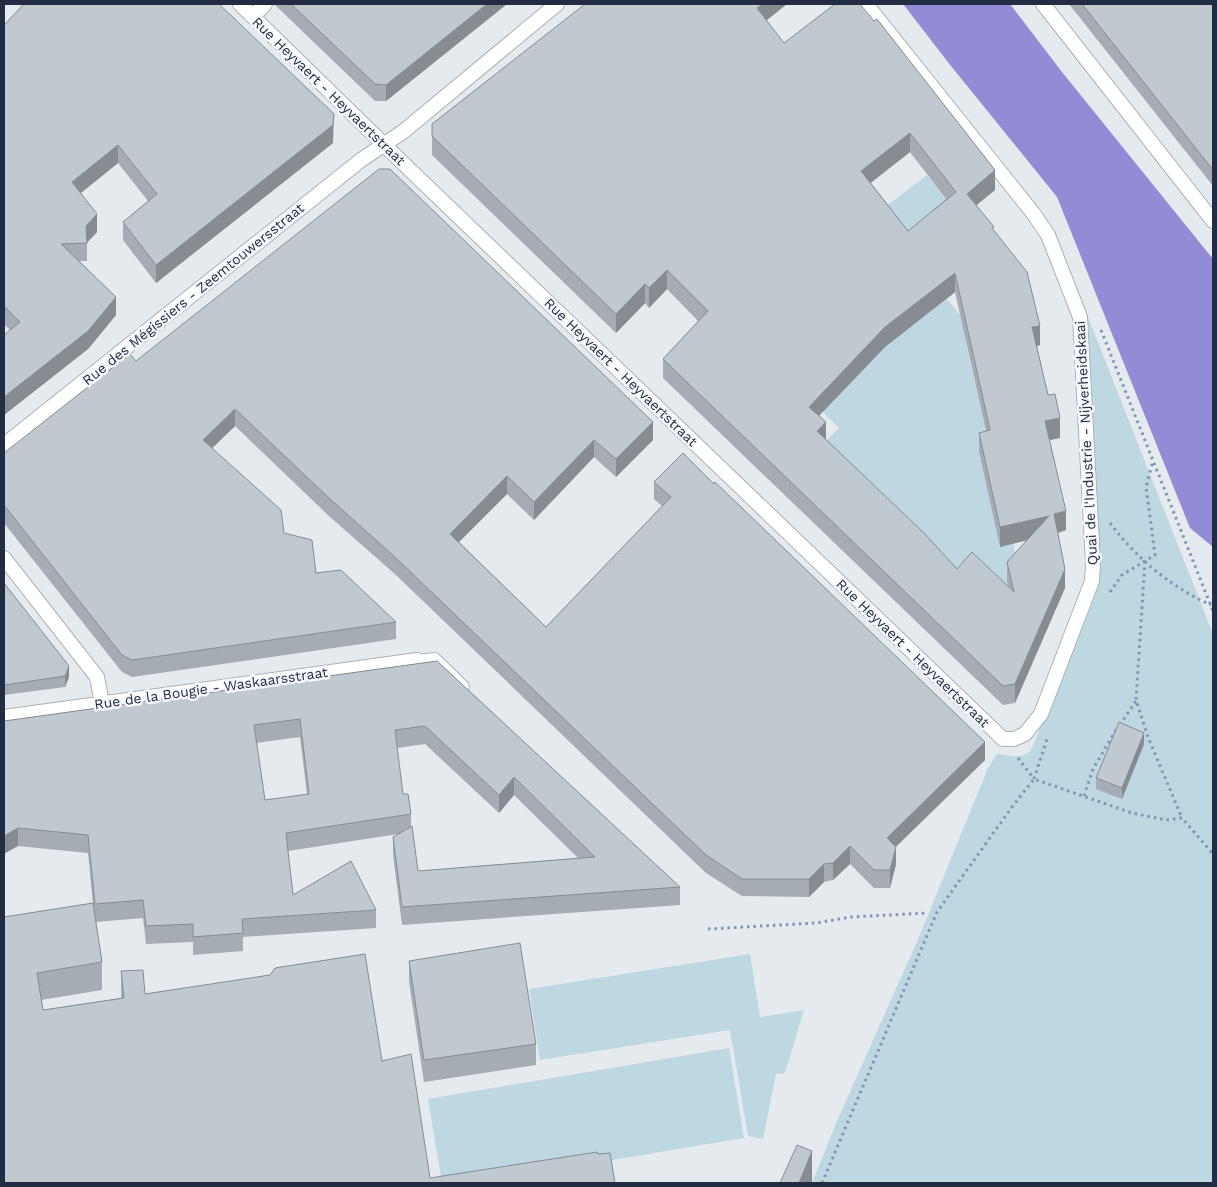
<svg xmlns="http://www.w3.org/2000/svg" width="1217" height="1187" font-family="'Work Sans',sans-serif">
  <rect width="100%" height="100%" fill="#e5eaef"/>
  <g fill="#bdd8e1">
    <polygon points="927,175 961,218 1000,257 947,299 970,327 965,339 990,450 979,453 1000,546 1013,543 1022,583 992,591 957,589 826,441 839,428 823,412 809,265"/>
    <path d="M1088 317 1213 634V1183H812L837 1121 919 937 988 768 997 754C1008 755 1023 760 1031 750L1094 599 1099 574Z"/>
    <polygon points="750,954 760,1017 804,1010 785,1073 776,1074 763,1139 748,1136 730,1030 540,1060 529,989"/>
    <polygon points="729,1048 744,1138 477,1183 442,1183 428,1099"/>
  </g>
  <polygon fill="#948bd7" points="903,4 1010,4 1062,72 1213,259 1213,547 1190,528 1057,197 951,66"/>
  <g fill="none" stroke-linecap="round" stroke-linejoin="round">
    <g stroke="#aab1bb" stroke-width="12">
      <polyline id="service" points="417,660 435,658 464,686"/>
    </g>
    <g stroke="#aab1bb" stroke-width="16">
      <polyline id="pedestrian" points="253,16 265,4"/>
    </g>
    <g stroke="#aab1bb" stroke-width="16">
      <g id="minor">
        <polyline points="240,4 408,168 1003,739 1014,739 1025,734 1041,714 1092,581 1093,564 1080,317 1048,235 1033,213 866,4"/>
        <polyline points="4,445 361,160 404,131 557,4"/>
        <polyline points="4,558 97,677 102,703"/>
        <polyline points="4,717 417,660"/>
      </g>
    </g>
    <g stroke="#aab1bb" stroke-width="16">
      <polyline id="tertiary" points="1043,4 1213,221"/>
    </g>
    <g stroke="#8494b5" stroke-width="3" stroke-dasharray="2.5 4" stroke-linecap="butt">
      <polyline points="1101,330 1213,611"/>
      <path d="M1110 523C1136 558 1171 587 1211 605"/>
      <polyline points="1145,561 1136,700 1148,737 1182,818"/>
      <polyline points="1110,592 1122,575 1155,555 1146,487 1153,461"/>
      <polyline points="1120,725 1136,701"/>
      <polyline points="1018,758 1034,779"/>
      <polyline points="1034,779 1047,739"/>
      <polyline points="1084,796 1093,769 1116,730"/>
      <polyline points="708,929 816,923 851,917 928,913"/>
      <polyline points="822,1183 937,912 1012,807 1034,779 1132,813 1166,820 1182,818 1213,854"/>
    </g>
    <use href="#service" stroke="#fff" stroke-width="10"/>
    <use href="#pedestrian" stroke="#fff" stroke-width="14"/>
    <use href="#minor" stroke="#fff" stroke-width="14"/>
    <use href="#tertiary" stroke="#fff" stroke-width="14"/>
  </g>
  <g fill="#a5acb3" fill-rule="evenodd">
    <polygon points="274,4 507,4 386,101 375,101"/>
    <path d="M787 4 766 20 784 43 995 190 976 205 994 231 1040 345 1037 346 1048 395 1060 438 1050 440 1066 530 1058 533 1065 588 1015 703 1003 705 663 378V359L698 321 667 289 649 308 645 303 616 333 432 155V136ZM910 152 946 199 908 231 871 183ZM955 292 986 431 979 433V452L1000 547 1027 540 1007 562V581L1008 586 957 569 826 439 819 416 885 347Z"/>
    <polygon points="1069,4 1213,4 1213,186"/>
    <polygon points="4,25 333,143 156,283 123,240 123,222 148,201 118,163 81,193 97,232 87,242 87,261 80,261 116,315 88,349 4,415 4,335 10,330 4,324"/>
    <polygon points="136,361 653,440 616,477 594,457 534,520 507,494 459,542 546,627 662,506 654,499 654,482 985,760 896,847 896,864 890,888 874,888 850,864 833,880 824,882 809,897 742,896 706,873 397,576 329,516 235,426 212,448 316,573 396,622 396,639 132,677 122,672 4,523 4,453"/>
    <polygon points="4,583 69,677 65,687 4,695"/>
    <path d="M437 661 680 887V905L402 925 393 855V837L398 834 288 851 293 895 376 910V928L243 937V951L193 955V942L146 944 143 918 96 922 102 962V990L41 1000 43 1010 121 998V971L145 994 382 1061 430 1178 598 1154 615 1183H4V917L94 915 88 853 18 846 4 721ZM300 737 307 794 265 800 256 743ZM425 744 499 813 514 795 578 858 418 871 411 827V814L403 794 397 748Z"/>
    <polygon points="1144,744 1122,799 1096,789 1096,778"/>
    <polygon points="409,961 536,1044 536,1065 424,1082 409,982"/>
  </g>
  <g fill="#868c92">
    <polygon points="487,4 507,4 386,101 386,85"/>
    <polygon points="763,4 787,4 757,28 757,8"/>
    <polygon points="334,114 333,143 156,283 156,265"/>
    <polygon points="910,133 910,152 861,190 861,171"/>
    <polygon points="118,145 118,163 72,200 72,182"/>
    <polygon points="995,170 995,190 967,213 967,194"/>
    <polygon points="97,214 97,232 86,244 86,226"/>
    <polygon points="667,270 667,289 649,308 649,288"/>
    <polygon points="955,273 955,292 885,347 809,426 809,407 885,327"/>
    <polygon points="645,284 645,303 616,333 616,314"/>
    <polygon points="116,297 116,315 88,349 4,415 4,397"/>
    <polygon points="1040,326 1040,345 1032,347 1032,327"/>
    <polygon points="235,409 235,426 203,457 203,440"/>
    <polygon points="1060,418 1060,438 1045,441 1045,421"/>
    <polygon points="653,422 653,440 616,477 616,459"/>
    <polygon points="826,422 826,441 817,431"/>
    <polygon points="594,440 594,457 534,520 534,502"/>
    <polygon points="507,476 507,494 450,551 450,534"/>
    <polygon points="1066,511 1066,530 1054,534 1054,514"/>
    <polygon points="1049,516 1049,535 1000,547 1000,527"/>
    <polygon points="1065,569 1065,588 1015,703 1015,684"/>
    <polygon points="69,666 69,677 65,687 65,676"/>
    <polygon points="1144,733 1144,744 1122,799 1122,788"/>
    <polygon points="985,742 985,760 887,855 887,838"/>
    <polygon points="514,777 514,795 499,813 499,795"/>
    <polygon points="18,828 18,846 4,854 4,836"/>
    <polygon points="850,846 850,864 833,880 833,863"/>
    <polygon points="896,847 896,864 890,888 890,870"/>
    <polygon points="824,864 824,882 809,897 809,879"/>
    <polygon points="812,1151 812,1183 799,1183"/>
  </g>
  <g fill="#c0c8d0" stroke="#868c92" fill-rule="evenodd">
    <polygon points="24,4 219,4 334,114 333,125 156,265 123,222 157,194 118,145 72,182 97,214 86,226 87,243 61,244 116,297 88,331 4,397 4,335 20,322 4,306 4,25"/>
    <polygon points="291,4 487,4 386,85 375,84"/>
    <path d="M585 4H763L757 8 784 43 835 4H860L874 21 877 19 995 170 967 194 994 227 992 228 1027 272 1040 326 1032 327 1048 395 1055 394 1060 418 1045 421 1066 511 1054 514 1065 569 1015 684 1003 686 663 359 708 311 667 270 649 288 645 284 616 314 432 136V124ZM910 133 956 192 908 231 861 171ZM955 273 990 430 979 433 1000 527 1049 516 1007 562 1014 592 972 552 957 569 925 534 817 431 826 422 809 407 885 327Z"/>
    <polygon points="1082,4 1213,4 1213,170"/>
    <polygon points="379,169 390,169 653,422 616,459 594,440 534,502 507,476 450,534 546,627 671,497 654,482 683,453 714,484 715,482 985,742 887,838 896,847 890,870 874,870 850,846 833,863 824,864 809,879 742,879 706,855 397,559 329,498 235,409 203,440 281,510 284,533 312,540 316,573 341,570 396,622 132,660 122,655 4,505 4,453 130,354 136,361"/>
    <polygon points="4,583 69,666 65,676 4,685"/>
    <path d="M437 661 680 887 402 907 393 837 412 826 418 871 595 857 514 777 499 795 425 726 395 730 403 794H408L411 814 286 833 293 895 351 861 376 910 242 919 243 933 193 937V924L146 926 143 900 95 904 88 835 18 828 4 836V721ZM300 719 309 794 265 800 254 725Z"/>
    <polygon points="1119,722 1144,733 1122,788 1096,778"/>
    <polygon points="93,903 102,962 37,973 43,1010 124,998 121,971 143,970 145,994 270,975 275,968 365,954 382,1061 411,1054 430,1178 597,1152 598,1154 610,1153 615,1183 4,1183 4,917"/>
    <polygon points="520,943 536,1044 424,1060 409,961"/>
    <polygon points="797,1145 812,1151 799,1183 780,1183"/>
  </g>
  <g text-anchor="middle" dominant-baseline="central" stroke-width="5" stroke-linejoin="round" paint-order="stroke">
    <g font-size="14" fill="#222c43" stroke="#f6f9fb">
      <text transform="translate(329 91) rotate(44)">Rue Heyvaert - Heyvaertstraat</text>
      <text transform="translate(193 294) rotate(-39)">Rue des Mégissiers - Zeemtouwersstraat</text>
      <text transform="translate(621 372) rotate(44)">Rue Heyvaert - Heyvaertstraat</text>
      <text transform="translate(1086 443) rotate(-93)">Quai de l'Industrie - Nijverheidskaai</text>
      <text transform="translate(913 653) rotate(44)">Rue Heyvaert - Heyvaertstraat</text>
      <text transform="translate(211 688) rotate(-8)">Rue de la Bougie - Waskaarsstraat</text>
    </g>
  </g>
  <rect width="1217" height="1187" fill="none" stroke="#222c43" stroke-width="10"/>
</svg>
